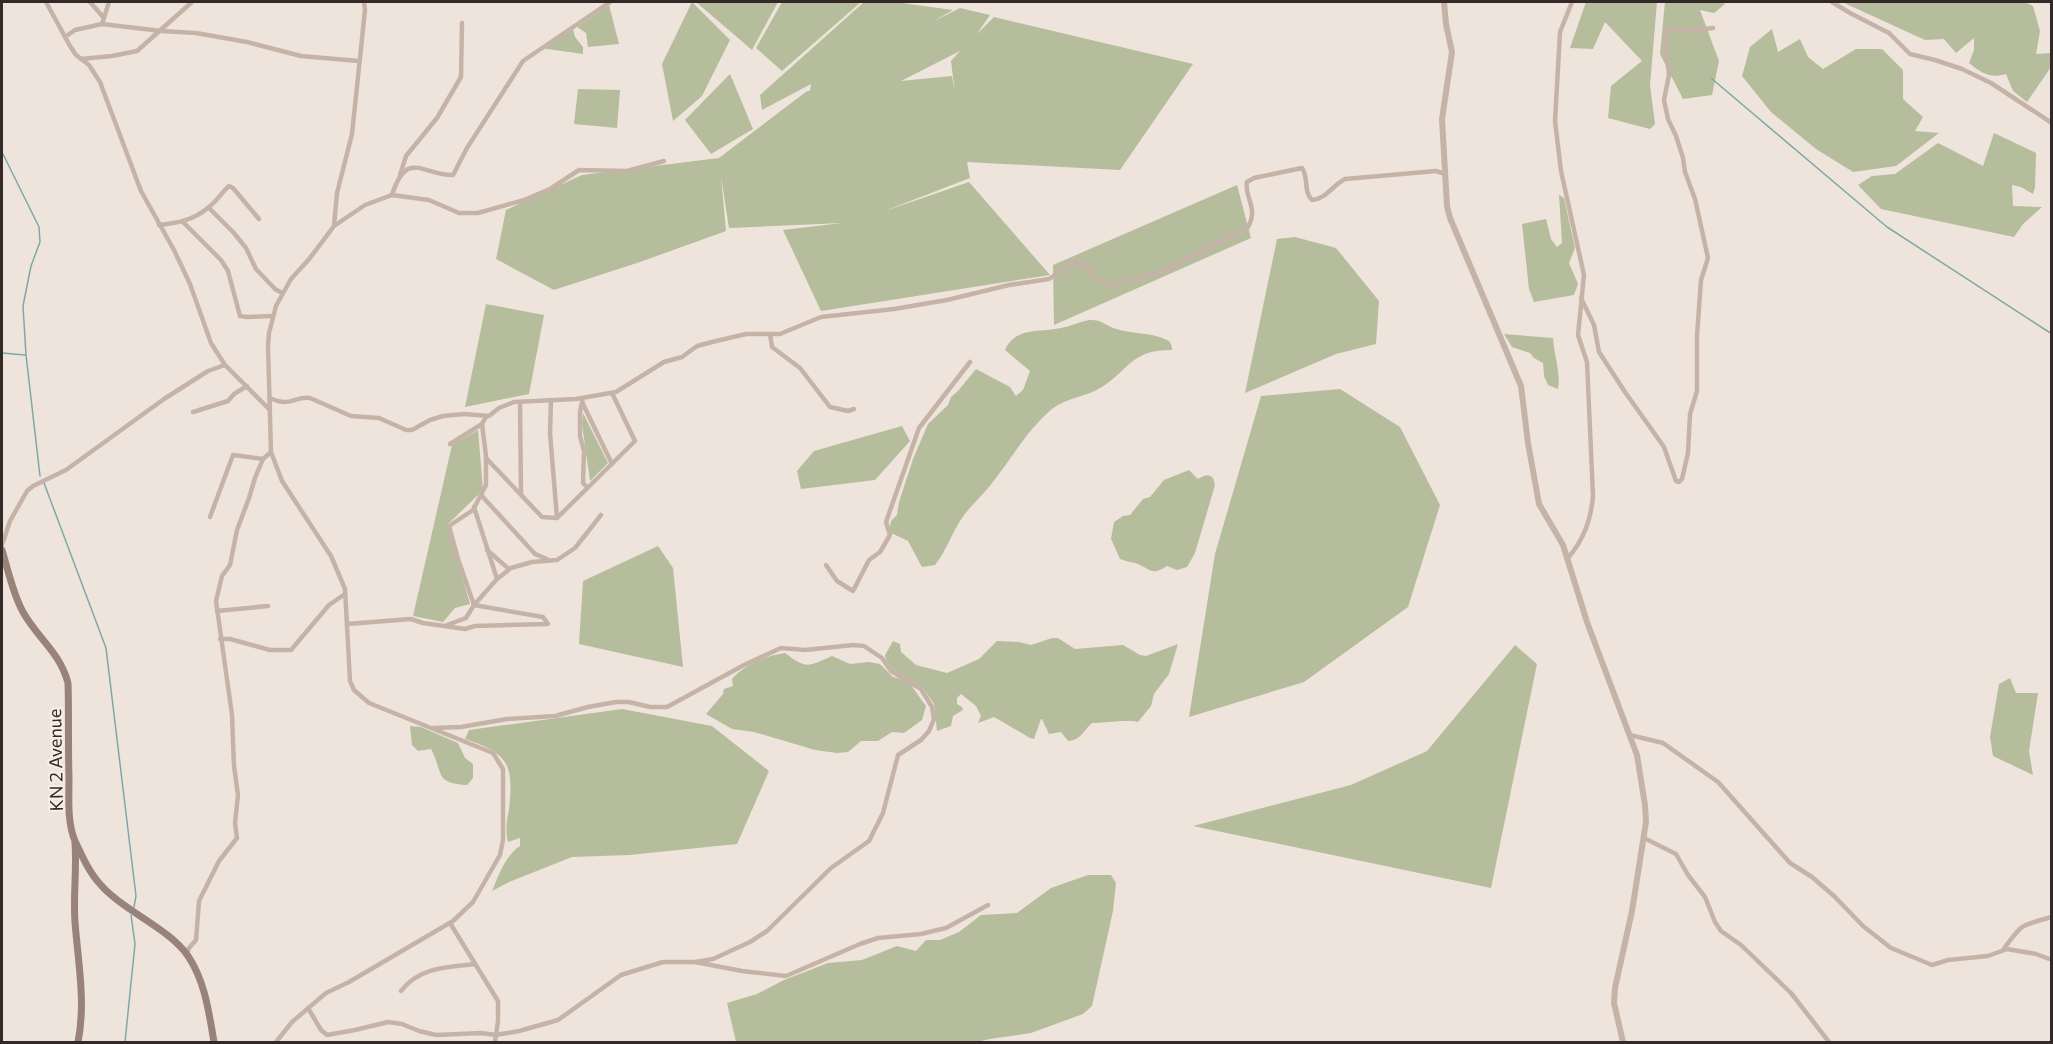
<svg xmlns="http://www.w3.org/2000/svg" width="2053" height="1044" font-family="Commissioner,sans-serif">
  <rect width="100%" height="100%" fill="#efe4db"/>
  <g fill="#b5bd9c" fill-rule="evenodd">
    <polygon points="692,2 730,40 702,96 673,121 662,64"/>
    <polygon points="696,2 778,2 752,50"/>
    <polygon points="782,2 861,2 782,71 756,48"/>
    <path d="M864 2H895L953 10 932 22 960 8 990 15 977 34 994 17 1193 64 1120 170 967 162 970 178 882 212 969 182 1050 275 821 311 783 230 842 223 729 228 721 176 726 231 640 262 554 290 496 259 506 210 582 175 719 158 807 91H810L811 84 762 110 760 95ZM960 51 951 61 955 93 952 76 901 81Z"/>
    <polygon points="1586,2 1657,2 1650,85 1655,124 1650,129 1608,118 1611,86 1642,61 1605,22 1593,49 1570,48"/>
    <polygon points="1665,2 1722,2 1725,4 1714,13 1700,10 1719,61 1712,95 1683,99 1660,54"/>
    <path d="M1842 2H2025L2033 6 2040 31 2036 54 2051 53V67L2027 102 2013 91 2006 74C1991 79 1981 73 1969 63L1974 50V38L1956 53 1944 39 1925 40Z"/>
    <polygon points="609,5 619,44 588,47 586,33 577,27"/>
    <polygon points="573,29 575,37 583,47 583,54 540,48"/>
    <polygon points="1772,29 1778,52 1800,39 1808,57 1823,69 1856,49 1882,49 1903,70 1903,99 1923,117 1915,131 1939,133 1896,166 1853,172 1816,149 1771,112 1742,76 1750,47"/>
    <polygon points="730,74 753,129 711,154 685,120"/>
    <polygon points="578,89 620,90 617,128 574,124"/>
    <polygon points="1994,133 2036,153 2035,187 2033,194 2021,187 2012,185 2013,206 2042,207 2023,224 2014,237 1881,209 1858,185 1872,176 1895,174 1938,143 1983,166"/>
    <polygon points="1237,185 1251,238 1054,325 1053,265"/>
    <polygon points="1559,195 1564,198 1575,248 1569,263 1578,284 1574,295 1534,302 1529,289 1522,224 1546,219 1551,239 1557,247 1562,243"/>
    <polygon points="1295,237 1336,248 1379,301 1376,344 1336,354 1245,393 1277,239"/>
    <polygon points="486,304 544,315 529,394 465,407"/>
    <path d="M1089 320C1098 320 1100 321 1107 325 1125 335 1146 331 1165 339 1170 341 1172 344 1172 350 1131 350 1131 368 1102 387 1087 397 1067 397 1052 409 1027 430 1012 458 992 483 983 495 971 505 962 518 951 534 947 550 935 565L922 567 908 541 889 532 891 521 897 515 899 502 913 459 928 424 948 405 951 397 958 391 976 369 1010 387 1016 396 1023 390 1030 371 1005 350C1016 326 1040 333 1061 328 1071 326 1079 322 1089 320Z"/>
    <path d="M1504 334 1553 338C1554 355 1561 373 1558 389L1548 385 1544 376 1543 363 1534 358 1530 353 1512 347Z"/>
    <polygon points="1340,389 1400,427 1440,505 1408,607 1304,682 1189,717 1215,554 1261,396"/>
    <polygon points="583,413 608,463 590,481 582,424"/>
    <polygon points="902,426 910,441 875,480 801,489 797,471 814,451"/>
    <polygon points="478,430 483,490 447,525 470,604 455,608 443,622 413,616 452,445"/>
    <path d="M1189 470 1198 479C1204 476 1207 473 1213 478L1215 485 1195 553 1187 567 1177 570 1167 566C1151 577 1150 568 1135 563 1130 562 1125 561 1120 559L1111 539 1114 522 1123 516 1130 515 1143 499 1150 497 1164 480Z"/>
    <polygon points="658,546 673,568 683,667 579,644 583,581"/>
    <path d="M1052 638H1058L1075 649 1123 645 1140 655 1146 656 1178 644 1169 674 1154 694 1151 706 1138 722C1130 719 1103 723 1092 723 1083 731 1081 740 1068 741L1061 732 1049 734 1042 719H1041L1034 739 1030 738 994 717 978 723 981 716 976 706 961 694 957 698V704L962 707 963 710 953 716 951 726 937 731 934 704 923 688 892 669 886 660 885 655 893 641 900 644 901 652 916 665 947 673 979 659 997 641 1019 642 1031 645Z"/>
    <polygon points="1515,645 1537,664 1491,888 1193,826 1351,785 1427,751"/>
    <path d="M785 653C806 669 808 667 832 656L850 664 869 662 880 664 893 677 908 681 926 706 922 720 904 733 892 732 878 741H861L848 752 837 753 815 750 754 732 732 729 706 714 723 694 724 689 733 686 732 679C745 664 765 656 785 653Z"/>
    <polygon points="2010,678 2016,693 2038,693 2029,751 2033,775 1993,756 1990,737 1999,684"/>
    <path d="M622 709 712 726 769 771 737 844 629 855 572 857 509 882 492 891C499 875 505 856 520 846V838L508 842C505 830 507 820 509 809 514 764 508 753 465 739L469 730Z"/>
    <path d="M410 726 421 727 458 743 465 758 473 764V778L467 785C434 783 444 774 431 749L418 751 412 745Z"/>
    <polygon points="1088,875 1111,875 1116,883 1113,911 1092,1006 1083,1014 1031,1033 990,1039 977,1042 736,1042 727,1003 757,994 784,980 828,963 862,960 897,946 916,951 926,940 940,940 959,932 981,915 1017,913 1051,888"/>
  </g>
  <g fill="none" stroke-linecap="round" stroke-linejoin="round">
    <g stroke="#7ca9a7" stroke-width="1.5">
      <polyline points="1711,78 1887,227 2052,334"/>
      <polyline points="2,152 39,227 40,242 31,266 23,306 26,355 40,476"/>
      <polyline points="2,353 25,355"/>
      <polyline points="44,483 106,648 136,896 134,907"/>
      <polyline points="125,1042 135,944 131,915"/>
    </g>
    <g stroke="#c6b3a8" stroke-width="4.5">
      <polyline points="46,2 70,46 76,55 89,65 100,82 141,191 174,250 190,284 211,343 225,365 269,409"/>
      <polyline points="90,2 104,18"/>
      <polyline points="1832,2 1850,13 1889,33 1910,54 1935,60 1962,69 1991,83 2052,123"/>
      <polyline points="102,24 109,2"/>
      <polyline points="65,37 75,30 102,24 161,31 196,33 247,42 301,56 359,61"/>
      <polyline points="81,59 112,56 137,51 192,2"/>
      <polyline points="400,175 406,156 437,118 461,77 462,23"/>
      <path d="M392 195C407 148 423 176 453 175L467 148 523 61 610 2"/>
      <polyline points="209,208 234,233 246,248 256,269 275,289 282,293"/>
      <polyline points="183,222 221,260 228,271 240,316 247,317 273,316"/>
      <path d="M159 225C178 223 194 220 209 207 217 201 222 192 229 186L233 188 259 219"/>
      <polyline points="334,226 337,193 352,134 365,10 364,2"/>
      <polyline points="1581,298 1594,325 1599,352 1625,392 1664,447 1676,481 1679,482 1682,479 1688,453 1690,414 1697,391 1697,336 1701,280 1708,258 1695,199 1685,172 1683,158 1676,136 1668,119 1664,100 1669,75 1665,37 1669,30 1696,30 1713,28"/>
      <polyline points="770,334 772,347 800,368 830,407 848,411 854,409"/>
      <path d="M270 398C291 408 293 396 310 398L351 416 379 418 406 430H412L430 420 443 416 464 414 489 416 499 408 514 402 576 399 616 392 664 362 682 357 697 346 712 342 746 334H780L821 317 894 309 947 300 1009 285 1049 279 1074 262 1084 263 1096 279 1108 285 1161 272 1248 227C1259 208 1244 197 1247 182L1254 178 1302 168C1309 178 1303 191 1312 200 1326 199 1333 185 1345 179L1436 171 1445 174"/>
      <polyline points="583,398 580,412 580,436 584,451 583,483 586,486"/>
      <polyline points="551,400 550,433 557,518"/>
      <polyline points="520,402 521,494"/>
      <polyline points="583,404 612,464"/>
      <polyline points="193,412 228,401 234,394 247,386"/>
      <polyline points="450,444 482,424"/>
      <polyline points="486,458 542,517 557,518 635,441 612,393"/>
      <polyline points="481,495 535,554 547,559"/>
      <polyline points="474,507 497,579"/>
      <polyline points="210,517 233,455 263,459"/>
      <polyline points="2,545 10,521 27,491 33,486 66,470 164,399 208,371 225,365"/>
      <polyline points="487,550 509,569"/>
      <path d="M1568 558C1584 539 1591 520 1593 496L1587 362 1578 335 1584 275 1561 171 1555 121 1560 32 1572 2"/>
      <polyline points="826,565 837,581 853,591 869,560 880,552 890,535 886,522 919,428 970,362"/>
      <polyline points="217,611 268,606"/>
      <polyline points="347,624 411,619 423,623 465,629 475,626 548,624 543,617 474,605 458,559 449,526 473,510 486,485 486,456 482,424 486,417"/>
      <polyline points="447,625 466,618 474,605 497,579 511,568 532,562 557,560 575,548 601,515"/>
      <polyline points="220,639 230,639 270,650 291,650 329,605 345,594"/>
      <polyline points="433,728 461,727 507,719 555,716 588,707 616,702 629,702 650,707 667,707 744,665 781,648 805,650 853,645 864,646 882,658 891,671 921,689 932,707 934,719 929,731 921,740 898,755 883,813 869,841 831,868 767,931 750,942 713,959 695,962"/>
      <polyline points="1630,735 1663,743 1718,782 1790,863 1812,877 1834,896 1863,926 1891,948 1932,965 1948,960 1988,956 2007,949 2036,954 2052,960"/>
      <polyline points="1644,838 1676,854 1688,875 1705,897 1715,922 1721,931 1741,945 1791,993 1829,1042"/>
      <polyline points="450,923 498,1001 498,1021 495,1042"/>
      <path d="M2003 950C2023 923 2019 926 2052 917"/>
      <polyline points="187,954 189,948 196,940 199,901 219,861 237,838 235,823 238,795 234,766 232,715 216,601 222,576 230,565 237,530 249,498 255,478 263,459 271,452"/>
      <path d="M401 991C419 967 447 967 475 964"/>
      <polyline points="308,1008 321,1030 327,1035 355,1030 388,1022 402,1024 419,1031 436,1035 481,1033 496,1035 519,1031 558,1020 621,975 663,962 695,962 742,971 786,976 860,944 878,938 921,934 946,928 988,905"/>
      <polyline points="276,1042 292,1022 326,993 349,982 453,921 473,902 500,855 503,840 503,769 493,753 369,703 354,690 350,681 345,589 331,556 282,481 271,452 268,346 269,333 276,306 291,279 310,258 334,226 365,205 392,195 429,200 459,213 478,213 524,200 550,189 579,170 627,171 664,161"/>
    </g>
    <polyline stroke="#c6b3a8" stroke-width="6" points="1444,2 1446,24 1452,52 1442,119 1447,206 1450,218 1521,386 1528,443 1539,504 1563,545 1587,622 1637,755 1645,805 1646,822 1632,911 1615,988 1614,1003 1623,1042"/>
    <g stroke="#99827a" stroke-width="7">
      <path d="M2 550C8 570 13 594 23 612 38 639 60 652 68 683 69 715 68 746 69 778 69 798 67 822 75 841 82 856 89 872 100 884 123 911 169 928 188 956 205 981 209 1013 214 1042"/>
      <path d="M75 843C77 869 73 896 75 922 78 962 86 1002 78 1042"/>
    </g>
  </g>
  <g text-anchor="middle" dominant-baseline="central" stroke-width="4.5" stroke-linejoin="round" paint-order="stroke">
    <g font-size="18" fill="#332a27" stroke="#f7eee7">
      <text transform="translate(55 760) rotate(-91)">KN 2 Avenue</text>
    </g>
  </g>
  <rect width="2053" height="1044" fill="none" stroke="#332a27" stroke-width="6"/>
</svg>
